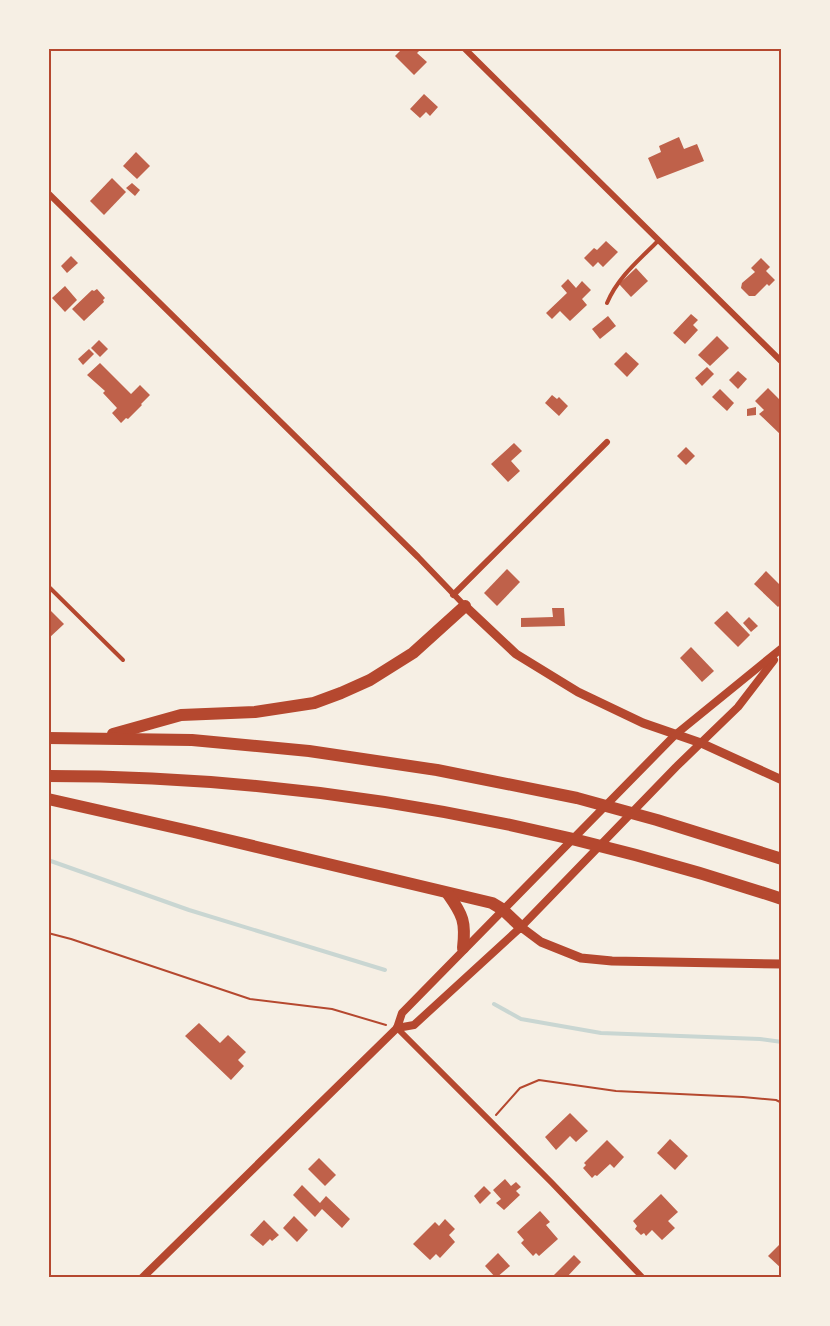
<svg xmlns="http://www.w3.org/2000/svg" width="830" height="1326" font-family="'DejaVu Sans',sans-serif">
  <rect width="100%" height="100%" fill="#f6efe4"/>
  <g fill="none" stroke-linecap="round" stroke-linejoin="round">
    <g stroke="#c9d6d2" stroke-width="4">
      <polyline points="48,860 189,910 385,970"/>
      <polyline points="494,1004 521,1019 601,1033 760,1039 782,1042"/>
    </g>
  </g>
  <g fill="#bf614a">
    <polygon points="403,48 422,48 417,53 427,62 414,75 395,56"/>
    <polygon points="424,94 438,107 430,116 426,112 420,118 410,109"/>
    <polygon points="679,137 684,149 697,144 704,161 657,179 648,158 661,152 659,146"/>
    <polygon points="136,152 150,166 137,179 123,166"/>
    <polygon points="112,178 126,192 104,215 90,201"/>
    <polygon points="132,183 140,190 135,196 126,188"/>
    <polygon points="606,241 618,252 603,267 598,262 593,267 584,258 594,248 597,250"/>
    <polygon points="71,256 78,263 67,273 61,266"/>
    <polygon points="761,258 770,267 766,271 775,280 769,286 767,284 755,296 749,296 741,288 742,283 755,272 751,268"/>
    <polygon points="636,268 648,281 631,297 619,284"/>
    <polygon points="568,279 576,288 582,281 591,290 582,299 587,305 570,321 560,311 552,319 546,313 567,293 561,286"/>
    <polygon points="65,286 77,300 65,312 52,298"/>
    <polygon points="97,289 105,298 103,300 104,302 84,321 72,309 92,290 94,291"/>
    <polygon points="691,314 698,320 693,325 698,330 685,344 673,333"/>
    <polygon points="608,316 616,326 600,339 592,329"/>
    <polygon points="717,336 729,348 710,366 698,355"/>
    <polygon points="99,340 108,349 100,357 91,348"/>
    <polygon points="89,349 94,354 83,365 78,359"/>
    <polygon points="626,352 639,364 627,377 614,364"/>
    <polygon points="100,363 131,394 140,385 150,395 141,404 142,405 128,419 126,418 121,423 112,413 117,408 103,393 105,391 87,375"/>
    <polygon points="707,367 714,374 702,386 695,378"/>
    <polygon points="738,371 747,379 738,389 729,380"/>
    <polygon points="768,388 782,402 781,435 759,414 764,410 755,401"/>
    <polygon points="720,389 734,403 727,411 712,397"/>
    <polygon points="552,395 557,399 559,397 568,406 559,416 545,403"/>
    <polygon points="756,407 756,415 747,416 747,409"/>
    <polygon points="514,443 522,451 511,461 520,471 508,482 491,464"/>
    <polygon points="686,447 695,456 686,465 677,456"/>
    <polygon points="507,569 520,582 497,606 484,593"/>
    <polygon points="766,571 782,587 782,603 778,607 754,584"/>
    <polygon points="48,608 64,624 48,639"/>
    <polygon points="552,608 564,608 565,626 521,627 521,618 553,617"/>
    <polygon points="727,611 750,635 738,647 714,623"/>
    <polygon points="749,617 758,626 751,632 743,623"/>
    <polygon points="691,647 714,671 702,682 680,658"/>
    <polygon points="199,1023 220,1043 228,1035 246,1052 238,1060 244,1066 231,1080 185,1036"/>
    <polygon points="570,1113 588,1131 576,1142 570,1136 556,1150 545,1137"/>
    <polygon points="670,1139 688,1156 675,1170 657,1153"/>
    <polygon points="607,1140 624,1157 614,1168 610,1164 597,1176 595,1175 592,1178 583,1168 586,1165 584,1163"/>
    <polygon points="319,1158 336,1175 325,1186 308,1169"/>
    <polygon points="505,1179 511,1186 516,1182 521,1187 516,1191 520,1195 504,1210 496,1203 501,1199 493,1190"/>
    <polygon points="302,1185 320,1203 326,1196 350,1219 342,1228 322,1209 315,1217 293,1195"/>
    <polygon points="484,1186 491,1193 480,1204 474,1196"/>
    <polygon points="661,1194 678,1212 668,1221 675,1228 662,1240 652,1230 646,1236 644,1233 641,1235 635,1229 637,1226 633,1221"/>
    <polygon points="540,1211 550,1222 546,1225 558,1239 539,1256 536,1253 533,1256 521,1243 524,1240 517,1232"/>
    <polygon points="294,1216 308,1230 297,1242 283,1228"/>
    <polygon points="445,1219 455,1229 449,1235 455,1242 440,1258 436,1254 430,1260 413,1244 435,1222 439,1226"/>
    <polygon points="264,1220 279,1235 272,1241 270,1239 263,1246 250,1235"/>
    <polygon points="782,1242 782,1269 768,1256"/>
    <polygon points="498,1253 510,1266 496,1278 485,1266"/>
    <polygon points="574,1255 581,1262 566,1278 551,1278"/>
  </g>
  <g fill="none" stroke-linecap="round" stroke-linejoin="round">
    <g stroke="#b5482f" stroke-width="2">
      <polyline points="48,933 71,939 250,999 332,1009 386,1025"/>
      <polyline points="496,1115 520,1088 539,1080 616,1091 743,1097 776,1100 782,1103"/>
    </g>
    <g stroke="#b5482f" stroke-width="4">
      <path d="M607 303C618 277 639 260 658 241"/>
      <polyline points="48,586 123,660"/>
    </g>
    <g stroke="#b5482f" stroke-width="6">
      <polyline points="464,48 782,362"/>
      <polyline points="48,193 418,557 465,606"/>
      <polyline points="453,595 607,442"/>
      <polyline points="397,1028 551,1182 643,1278"/>
    </g>
    <g stroke="#b5482f" stroke-width="8">
      <polyline points="397,1028 414,1025 521,927 676,767 738,707 774,660"/>
      <polyline points="142,1278 397,1028 402,1013 675,735 782,648"/>
    </g>
    <g stroke="#b5482f" stroke-width="9">
      <polyline points="465,606 516,654 578,692 643,723 701,743 782,780"/>
      <polyline points="521,927 541,942 581,958 612,961 782,964"/>
    </g>
    <g stroke="#b5482f" stroke-width="12">
      <polyline points="113,734 181,715 255,712 314,703 341,693 370,680 413,653 465,606"/>
      <polyline points="48,738 192,740 309,751 437,770 577,798 657,820 782,859"/>
      <path d="M48 776C298 776 545 820 782 899"/>
      <polyline points="48,799 194,832 492,903 502,909 521,927"/>
      <path d="M448 894C463 915 466 922 463 948"/>
    </g>
  </g>
  <rect width="830" height="1326" fill="none" stroke="#f6efe4" stroke-width="99"/>
  <rect x="50" y="50" width="730" height="1226" fill="none" stroke="#b5482f" stroke-width="2"/>
</svg>
